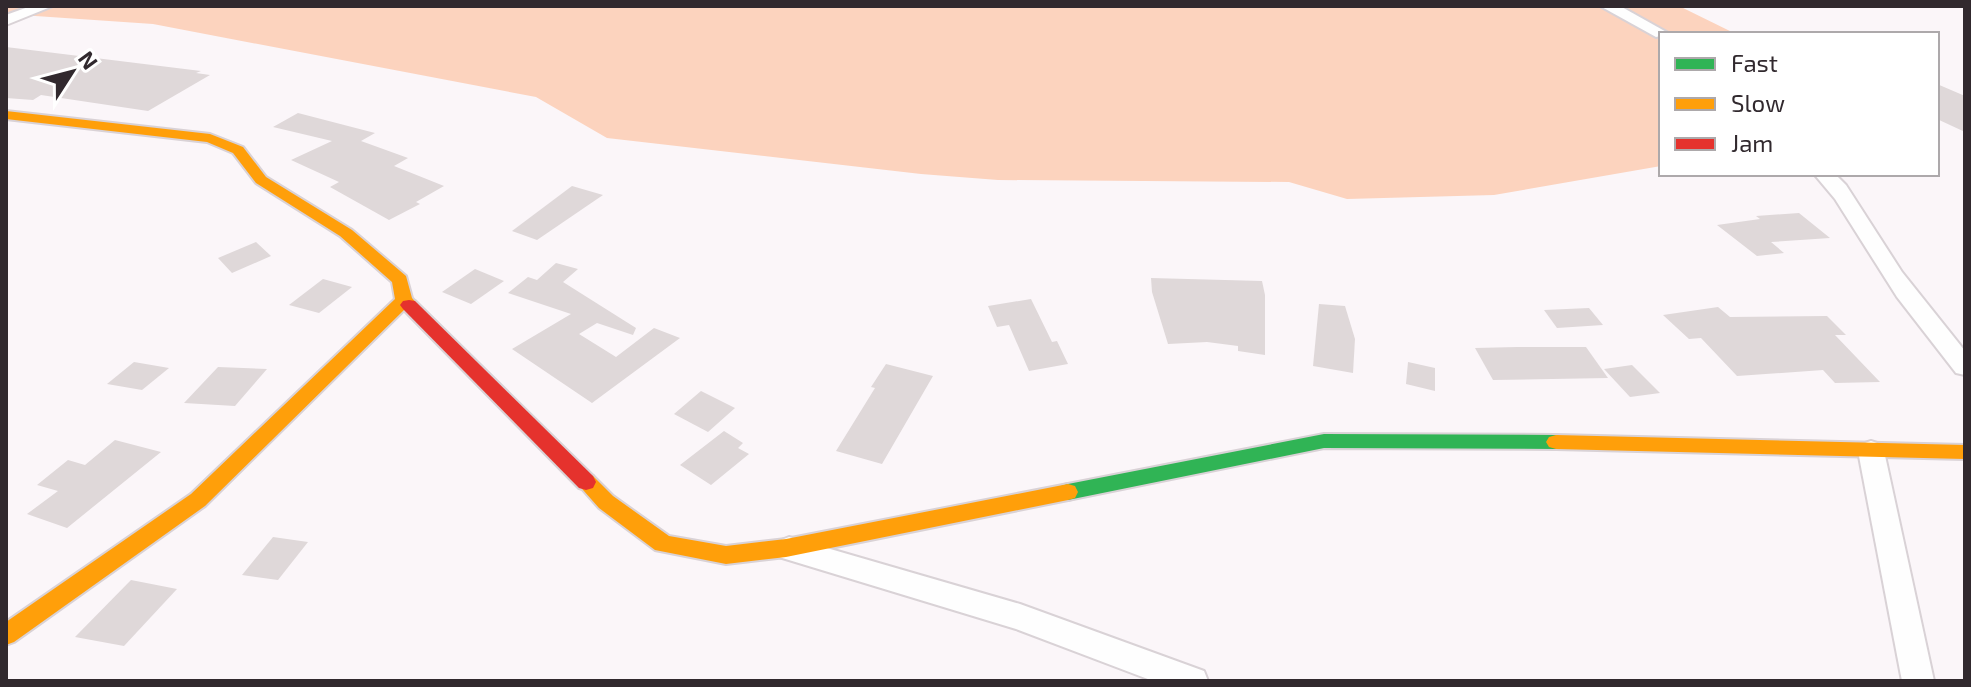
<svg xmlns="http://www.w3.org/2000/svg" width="1971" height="687" font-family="'Exo 2',sans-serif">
  <rect width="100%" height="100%" fill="#fbf6f9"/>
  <polygon fill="#fcd3be" points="6,6 1679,6 1736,34 1661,34 1661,166 1494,195 1347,199 1289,182 998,180 921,174 607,138 536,97 153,24 6,14"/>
  <g fill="#dfd8d9">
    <polygon points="6,47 201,71 196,73 210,75 148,111 41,95 33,100 6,98"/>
    <polygon points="1937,84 1965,96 1965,132 1937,119"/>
    <polygon points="298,113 375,133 361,141 408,158 394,166 444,186 416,202 420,204 389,220 330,187 339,182 291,160 332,141 273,127"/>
    <polygon points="572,186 603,195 537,240 512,231"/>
    <polygon points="1799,213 1830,238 1771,242 1784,253 1757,256 1717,225 1760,219 1756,216"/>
    <polygon points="256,242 271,256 232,273 218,258"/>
    <polygon points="556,263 578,269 563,282 636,328 633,335 597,323 579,334 616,357 654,328 680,338 592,403 512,349 571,314 508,293 528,277 537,280"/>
    <polygon points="475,269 504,281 471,304 442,292"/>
    <polygon points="1151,278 1262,281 1265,295 1265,355 1238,351 1238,346 1207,342 1168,344 1152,292"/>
    <polygon points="323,279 352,287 319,313 289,305"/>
    <polygon points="1031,299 1052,342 1057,341 1068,364 1029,371 1009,325 997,327 988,306"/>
    <polygon points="1319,304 1345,306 1355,339 1353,373 1313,366"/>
    <polygon points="1718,307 1730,317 1827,316 1846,335 1835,335 1880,382 1835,383 1823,370 1737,376 1701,338 1689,339 1663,315"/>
    <polygon points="1589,308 1603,325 1557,328 1544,310"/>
    <polygon points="1517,347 1586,347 1608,378 1493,380 1475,348"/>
    <polygon points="134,362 169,368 142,390 107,384"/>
    <polygon points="1408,362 1435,368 1435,391 1406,384"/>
    <polygon points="886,364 933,376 882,464 836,451 875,388 871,387"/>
    <polygon points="1632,365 1660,393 1630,397 1604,369"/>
    <polygon points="218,367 267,369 235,406 184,403"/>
    <polygon points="701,391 735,408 708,432 674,414"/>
    <polygon points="724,431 743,443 738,448 749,454 711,485 680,465"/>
    <polygon points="115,440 161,452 67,528 27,514 58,491 37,485 68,460 85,465"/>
    <polygon points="273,537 308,542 278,580 242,575"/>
    <polygon points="131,580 177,589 124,646 75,637"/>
  </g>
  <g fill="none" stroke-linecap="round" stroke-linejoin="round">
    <g stroke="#d9d2d6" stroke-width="4">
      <g id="street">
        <polygon points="31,6 53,6 6,25 6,15"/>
        <polygon points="1600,6 1620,6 1670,34 1656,37"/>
        <polygon points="1814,174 1835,174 1846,185 1902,272 1965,351 1965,375 1956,373 1897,297 1835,199"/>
        <polygon points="1871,441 1880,444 1884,451 1934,681 1902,681 1858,451 1862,444"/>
        <polygon points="789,537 1020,604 1204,671 1208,681 1153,681 1016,629 779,557 774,549 779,541"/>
      </g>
    </g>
    <g stroke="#d9d2d6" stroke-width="4">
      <polygon id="fast" points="1324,434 1556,435 1563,437 1566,442 1563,447 1556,449 1324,448 1068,500 1061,498 1058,492 1061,486 1068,484"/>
    </g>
    <g stroke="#d9d2d6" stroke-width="4">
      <g id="slow">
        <polygon points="6,111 210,134 243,147 266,177 352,230 406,276 412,298 418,305 415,309 405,309 205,506 14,642 6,645 6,622 191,494 395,299 392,282 340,236 256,183 233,153 207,142 6,119"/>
        <polygon points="1556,435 1965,445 1965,459 1556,449 1549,447 1546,442 1549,437"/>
        <polygon points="586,474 593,476 613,496 669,536 726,546 786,539 1068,484 1075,486 1078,492 1075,498 1068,500 786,557 726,564 655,550 599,508 576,482 579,476"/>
      </g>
    </g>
    <g stroke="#d9d2d6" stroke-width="4">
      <polygon id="jam" points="409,300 415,301 593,476 596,482 593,488 586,490 579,488 403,309 400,305 403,301"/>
    </g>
    <use href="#street" fill="#fefefe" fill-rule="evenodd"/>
    <use href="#fast" fill="#30b455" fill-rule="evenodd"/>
    <use href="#slow" fill="#ff9f0a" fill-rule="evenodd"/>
    <use href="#jam" fill="#e5322d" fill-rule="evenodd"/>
  </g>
  <rect width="1971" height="687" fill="none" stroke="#31292e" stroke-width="16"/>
  <rect x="1659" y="32" width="280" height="144" fill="#ffffff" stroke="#ada9ab" stroke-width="2"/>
  <rect x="1675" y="58" width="40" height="12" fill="#30b455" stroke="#ada9ab" stroke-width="2"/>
  <text x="1731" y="72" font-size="24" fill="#31292e">Fast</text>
  <rect x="1675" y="98" width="40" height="12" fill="#ff9f0a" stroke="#ada9ab" stroke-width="2"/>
  <text x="1731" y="112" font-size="24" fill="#31292e">Slow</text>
  <rect x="1675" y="138" width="40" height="12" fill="#e5322d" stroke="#ada9ab" stroke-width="2"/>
  <text x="1731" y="152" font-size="24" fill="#31292e">Jam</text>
  <g transform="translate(72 72) rotate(54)" stroke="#ffffff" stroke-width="6" paint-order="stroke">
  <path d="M0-6L14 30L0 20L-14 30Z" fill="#31292e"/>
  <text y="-12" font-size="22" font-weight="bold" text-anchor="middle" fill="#31292e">N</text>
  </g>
</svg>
